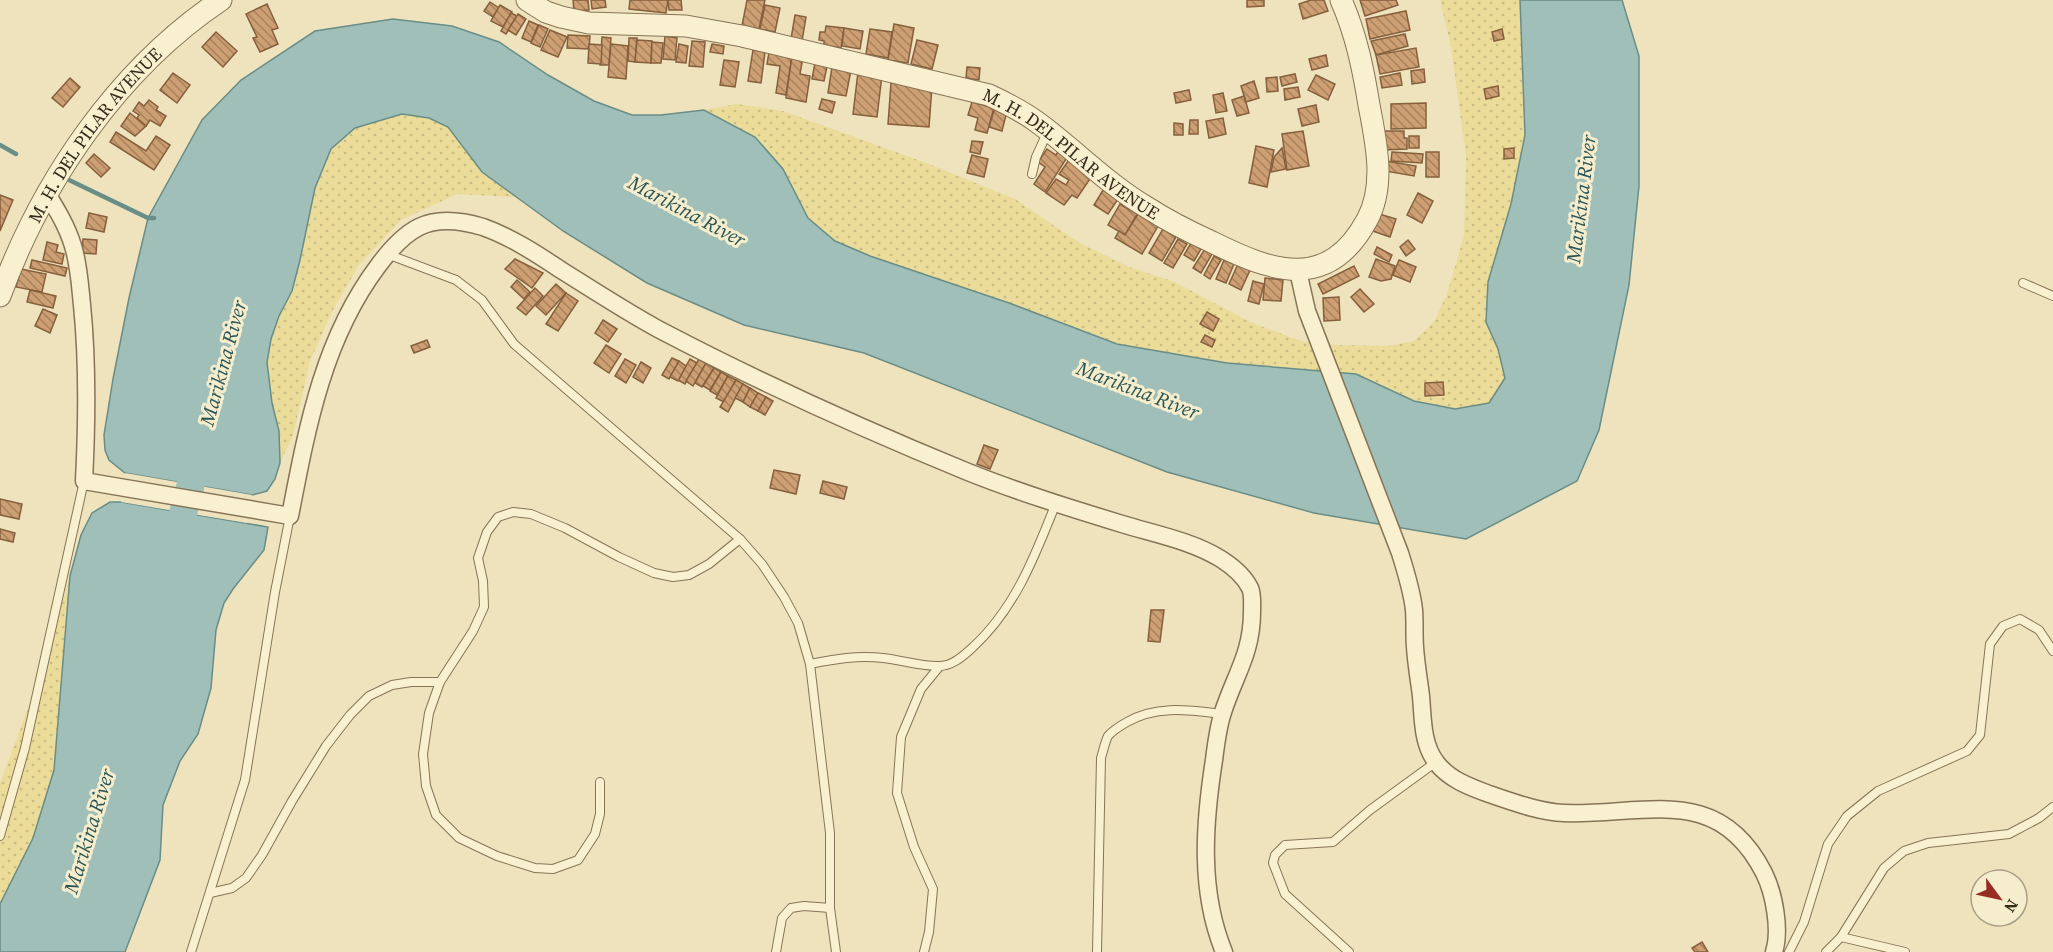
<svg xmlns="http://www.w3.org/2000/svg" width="2053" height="952" font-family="'Source Serif 4',serif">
  <defs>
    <pattern id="sand-dots" width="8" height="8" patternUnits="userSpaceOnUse" patternTransform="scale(1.5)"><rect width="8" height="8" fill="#ebdc99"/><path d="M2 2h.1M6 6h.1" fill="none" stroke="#cabd83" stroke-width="1.8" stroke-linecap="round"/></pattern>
    <pattern id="building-back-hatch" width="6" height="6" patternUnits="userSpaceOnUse" patternTransform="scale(1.5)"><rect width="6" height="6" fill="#cd9f72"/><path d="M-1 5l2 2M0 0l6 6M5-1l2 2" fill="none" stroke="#a7825d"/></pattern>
  </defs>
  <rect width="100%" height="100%" fill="#eee3bd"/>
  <g fill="url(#sand-dots)">
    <polygon points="1440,0 1520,0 1525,135 1511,204 1488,282 1486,322 1498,349 1505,378 1489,403 1455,409 1414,401 1389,390 1305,369 1227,363 1117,344 1009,303 870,256 835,241 808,218 783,170 755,137 704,110 737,104 783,111 929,164 1015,199 1078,242 1129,267 1175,282 1250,322 1304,342 1336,345 1388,346 1414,341 1434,322 1447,294 1464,236 1466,156 1451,47"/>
    <polygon points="402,114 429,118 448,127 482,172 515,197 457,194 401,220 359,265 333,310 310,361 293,435 280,463 279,431 272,403 267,362 271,339 279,316 292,291 300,260 315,188 331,149 355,128"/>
    <polygon points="70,576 54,770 33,838 0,904 0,783 45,663"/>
  </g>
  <g fill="#a1bfb9" stroke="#698d87" stroke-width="1.5">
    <polygon points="1520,0 1622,0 1639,56 1639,186 1629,285 1599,430 1577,481 1466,539 1314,513 1167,472 864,353 744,325 647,283 563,231 482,172 448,127 429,118 402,114 355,128 331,149 315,188 300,260 292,291 279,316 271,339 267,362 272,403 279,431 280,463 275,479 267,491 252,495 125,473 109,460 105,450 104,435 113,379 129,298 148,218 202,120 241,80 315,31 393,19 452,26 499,42 548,75 594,101 632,115 661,115 704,110 755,137 783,169 808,218 835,241 870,256 1009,303 1117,344 1227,363 1356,374 1414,401 1455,409 1489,403 1505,378 1498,349 1486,322 1488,282 1511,204 1525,135"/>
    <polygon points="110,502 121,502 268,527 264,550 233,589 224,603 216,630 211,688 198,734 180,761 163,805 160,860 125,952 0,952 0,904 33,838 54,770 70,576 81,535 92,513"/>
  </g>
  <g fill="#eee3bd">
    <polygon points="125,473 252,495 252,498 125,476"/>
    <polygon points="121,499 248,520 247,523 121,502"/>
  </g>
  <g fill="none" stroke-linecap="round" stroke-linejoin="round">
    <g stroke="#698d87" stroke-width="4.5">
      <polyline points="0,145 16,154"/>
      <polyline points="69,180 148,218 154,218"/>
    </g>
    <polyline stroke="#a1bfb9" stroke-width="28" points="173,550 201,447"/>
  </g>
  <g fill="url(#building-back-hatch)" stroke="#865f3c" stroke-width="1.5">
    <polygon points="573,0 588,0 589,10 574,11"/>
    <polygon points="591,0 605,0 606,7 592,9"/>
    <polygon points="630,0 668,0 666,13 629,9"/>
    <polygon points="668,0 681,0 682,10 669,10"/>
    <polygon points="747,0 765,0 759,29 742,26"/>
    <polygon points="1247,0 1264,0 1264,6 1247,7"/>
    <polygon points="1311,0 1324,0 1328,11 1303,19 1299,4"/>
    <polygon points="1360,0 1396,0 1398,5 1365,16"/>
    <polygon points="490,2 499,8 493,17 484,11"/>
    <polygon points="267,4 278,28 272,30 278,44 260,52 253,38 257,37 246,14"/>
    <polygon points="500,5 512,12 503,27 491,21"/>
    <polygon points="765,5 780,8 775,32 760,29"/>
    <polygon points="1406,11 1410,30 1370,39 1366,19"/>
    <polygon points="511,13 517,16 506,34 501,31"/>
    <polygon points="518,14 526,19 516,35 508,30"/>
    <polygon points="795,15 806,17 802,41 791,39"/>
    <polygon points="529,21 538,25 531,42 522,38"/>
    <polygon points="894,24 914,28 908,63 888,60"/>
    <polygon points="539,25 548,29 540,47 531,43"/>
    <polygon points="826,26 844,28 841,48 824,45 824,41 819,40 820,32 825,32"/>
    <polygon points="844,28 863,31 860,49 842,46"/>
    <polygon points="870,29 892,32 888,58 866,54"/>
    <polygon points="1502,29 1504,39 1494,41 1492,32"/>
    <polygon points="550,30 567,37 558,57 541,50"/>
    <polygon points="216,32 237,51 223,67 202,47"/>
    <polygon points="1405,34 1408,46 1376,55 1371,41"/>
    <polygon points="568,35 590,36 589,49 567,48"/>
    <polygon points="665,36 677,38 675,60 663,59"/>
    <polygon points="602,37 611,38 609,65 600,65"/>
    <polygon points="629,38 637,38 635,62 628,61"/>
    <polygon points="637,40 652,41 651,63 635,62"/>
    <polygon points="917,40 938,45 932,69 911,64"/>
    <polygon points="692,41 705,42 703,67 689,66"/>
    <polygon points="652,42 663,43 661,63 651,63"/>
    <polygon points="589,44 602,45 601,64 588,63"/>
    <polygon points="611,44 628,46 626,79 608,77"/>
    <polygon points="679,44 688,46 686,63 676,62"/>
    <polygon points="712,44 724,46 723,54 710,52"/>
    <polygon points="1416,48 1419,67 1380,74 1376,55"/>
    <polygon points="753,50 765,52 761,83 748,81"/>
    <polygon points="769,52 792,56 786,95 776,93 780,66 767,64"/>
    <polygon points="1326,55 1328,66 1312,70 1309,59"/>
    <polygon points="792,56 803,57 800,74 810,76 806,102 786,98"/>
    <polygon points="724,60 739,62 735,87 720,85"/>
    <polygon points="815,63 827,66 824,81 812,79"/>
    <polygon points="832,67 851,70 846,96 828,93"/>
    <polygon points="967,67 980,68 979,80 966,78"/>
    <polygon points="1424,69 1425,82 1412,84 1411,71"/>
    <polygon points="858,72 882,75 877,117 853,114"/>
    <polygon points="173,73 190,85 177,103 160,90"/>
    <polygon points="1400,73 1402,85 1382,88 1380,77"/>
    <polygon points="1295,74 1297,82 1282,86 1280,77"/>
    <polygon points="1316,75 1335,84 1328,100 1308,90"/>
    <polygon points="1277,77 1278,91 1267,92 1266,78"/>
    <polygon points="70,78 80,87 63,107 52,98"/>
    <polygon points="1254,81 1259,98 1246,102 1241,86"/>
    <polygon points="891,83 932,86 929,127 888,124"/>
    <polygon points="1498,86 1499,96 1486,99 1484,89"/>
    <polygon points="1298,87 1300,97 1285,100 1284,89"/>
    <polygon points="1189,90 1191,100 1176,103 1174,93"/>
    <polygon points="1223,93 1227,111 1216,113 1213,95"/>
    <polygon points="1244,96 1249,113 1237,116 1232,100"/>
    <polygon points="822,99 835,102 832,113 819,109"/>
    <polygon points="149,100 158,107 156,110 166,116 160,126 150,120 146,126 137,118 139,115 133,111 139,102 144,106"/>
    <polygon points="972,102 994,108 987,133 975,130 978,118 968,115"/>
    <polygon points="1426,103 1426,128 1391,129 1391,104"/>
    <polygon points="1316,105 1319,122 1302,126 1298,109"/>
    <polygon points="995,107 1007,111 1002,131 989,127"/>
    <polygon points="130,113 146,126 135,136 121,126"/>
    <polygon points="1223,118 1226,134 1209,138 1206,121"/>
    <polygon points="1190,120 1198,120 1198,134 1189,134"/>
    <polygon points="1174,123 1183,124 1183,135 1174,135"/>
    <polygon points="1303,131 1309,166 1287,170 1282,134"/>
    <polygon points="1382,131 1404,131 1404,138 1407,138 1407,149 1382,150"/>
    <polygon points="116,132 146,151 156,136 170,145 154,170 110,142"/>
    <rect x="1409" y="136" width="10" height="12"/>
    <polygon points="972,141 983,142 980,154 970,152"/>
    <polygon points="1256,146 1274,150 1267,187 1249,183"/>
    <polygon points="1282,148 1286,169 1271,172 1274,157"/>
    <polygon points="1514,148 1514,158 1504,159 1504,149"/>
    <polygon points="1047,149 1056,155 1059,150 1068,156 1045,192 1034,184 1045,167 1038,162"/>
    <polygon points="1392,152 1423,154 1422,163 1391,161"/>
    <rect x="1426" y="152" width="13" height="25"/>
    <polygon points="94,154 110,168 101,177 86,163"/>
    <polygon points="972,155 988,159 984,177 967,173"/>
    <polygon points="1071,157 1094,173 1077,198 1072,195 1064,205 1046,193 1056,179 1066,185 1069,180 1059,174"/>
    <polygon points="1386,161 1416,166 1414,176 1385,171"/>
    <polygon points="1103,190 1118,199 1108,214 1094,205"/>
    <polygon points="1418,193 1433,201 1422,223 1407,215"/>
    <polygon points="0,195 13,200 0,231"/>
    <polygon points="1120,204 1137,214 1125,235 1108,225"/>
    <polygon points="89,213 107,217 104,232 86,228"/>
    <polygon points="1376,213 1396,219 1390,237 1370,230"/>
    <polygon points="1138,214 1158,226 1142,254 1115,238 1119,231 1125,235"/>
    <polygon points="1163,229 1176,237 1162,261 1149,253"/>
    <polygon points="83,239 97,240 96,254 82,253"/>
    <polygon points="1178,239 1187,244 1173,268 1164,263"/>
    <polygon points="1408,240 1415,249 1406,256 1400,247"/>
    <polygon points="47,242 58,245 56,252 64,254 62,264 43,260"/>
    <polygon points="1191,243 1201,249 1194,261 1184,255"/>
    <polygon points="1377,247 1392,255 1389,262 1374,254"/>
    <polygon points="1205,249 1212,254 1201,273 1193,268"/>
    <polygon points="1214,256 1221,260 1210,279 1204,275"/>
    <polygon points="515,259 543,273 532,288 505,269"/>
    <polygon points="1376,259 1395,266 1391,279 1381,281 1369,277"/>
    <polygon points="32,260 67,268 65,276 30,268"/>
    <polygon points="1224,260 1234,264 1226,283 1216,279"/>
    <polygon points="1399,260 1416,267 1410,282 1393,275"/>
    <polygon points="1238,264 1250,270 1241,290 1229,284"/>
    <polygon points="1354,266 1359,276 1323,294 1318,284"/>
    <polygon points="21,269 46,274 42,292 16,287"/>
    <polygon points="1265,278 1283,280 1281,301 1263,300"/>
    <polygon points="517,280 530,292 524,299 511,287"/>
    <polygon points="1253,281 1264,284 1259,304 1248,301"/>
    <polygon points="556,284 566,293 546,315 536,306"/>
    <polygon points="535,288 543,296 526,315 517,308"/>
    <polygon points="1360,289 1374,304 1364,312 1351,297"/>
    <polygon points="30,290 56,296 53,308 27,302"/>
    <polygon points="566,293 578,301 558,331 546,324"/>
    <polygon points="1339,297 1340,320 1324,321 1323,298"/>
    <polygon points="43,309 57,315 50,333 35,326"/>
    <polygon points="1207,312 1219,319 1213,331 1200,324"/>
    <polygon points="603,320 617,329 608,342 595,333"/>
    <polygon points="1205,335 1215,340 1212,347 1201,342"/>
    <polygon points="427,340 430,347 414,353 411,346"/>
    <polygon points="606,345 621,354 609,373 594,363"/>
    <polygon points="672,358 679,361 669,379 662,375"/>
    <polygon points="625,359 636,365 626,383 615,376"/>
    <polygon points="690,359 697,363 685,384 678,380"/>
    <polygon points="699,359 706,363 693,386 686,381"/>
    <polygon points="679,361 686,366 678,381 670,377"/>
    <polygon points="641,362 651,368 643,383 633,377"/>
    <polygon points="706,363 714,368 702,387 695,383"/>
    <polygon points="714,368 721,372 710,390 703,386"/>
    <polygon points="721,372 728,376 717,395 710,391"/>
    <polygon points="728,376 736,380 724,402 716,398"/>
    <polygon points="736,380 743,384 728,412 720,407"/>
    <polygon points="1443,382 1444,395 1425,396 1425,383"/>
    <polygon points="743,384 750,388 743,402 735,398"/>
    <polygon points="750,388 758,393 750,407 743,402"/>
    <polygon points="758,393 766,397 758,411 750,407"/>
    <polygon points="766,397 773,401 765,415 758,411"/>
    <polygon points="984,445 998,450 990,469 977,464"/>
    <polygon points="774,470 800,475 796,494 770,488"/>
    <polygon points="823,481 847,487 844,499 820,493"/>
    <polygon points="0,499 22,504 19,519 0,515"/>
    <polygon points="0,529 15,533 13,542 0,539"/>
    <polygon points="1151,610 1164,610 1160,642 1148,641"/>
    <polygon points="1702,942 1708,952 1695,952 1692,948"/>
  </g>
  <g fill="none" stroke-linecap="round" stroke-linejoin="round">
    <g stroke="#867456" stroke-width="10">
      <g id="service">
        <polyline points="1032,174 1036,157 1048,131"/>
        <polyline points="387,254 456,280 482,300 514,344 740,539 762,564 784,597 798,623 810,664 830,833 830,908 836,952"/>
        <polyline points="2023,283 2053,296"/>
        <path d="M810 664C835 659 858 655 883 658 901 660 919 666 937 666 951 667 962 657 972 648 1015 609 1035 556 1056 503"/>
        <polyline points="600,782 600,814 595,834 578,860 553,869 535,868 497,856 459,838 436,815 426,786 423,754 429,713 440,682 473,631 484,607 483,581 478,558 487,532 498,517 513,512 531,514 565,528 619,557 654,573 673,577 689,575 709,564 740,539"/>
        <polyline points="0,836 25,748 84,481"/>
        <polyline points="210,893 232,888 246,878 262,855 292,801 326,746 350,715 369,696 392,685 411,682 440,682"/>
        <polyline points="1841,937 1905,952"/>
        <polyline points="191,952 245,780 275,592 290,516"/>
        <polyline points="776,952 782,918 791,908 804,906 830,908"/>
        <polyline points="924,952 929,932 933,889 914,847 897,793 901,737 921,689 939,667"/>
        <path d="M1097 952 1101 758C1103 752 1105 742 1108 736 1113 730 1120 726 1127 722 1157 705 1188 710 1222 714"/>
        <polyline points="1349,952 1285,894 1273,863 1275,855 1285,845 1333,842 1370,810 1436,762"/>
        <polyline points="1789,952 1804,922 1828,844 1847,816 1878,791 1967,751 1980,735 1990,644 2003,626 2020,619 2039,630 2053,651"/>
        <polyline points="1826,952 1841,937 1884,868 1904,851 1928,843 2009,834 2039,818 2053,807"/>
      </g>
    </g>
    <g stroke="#867456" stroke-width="19">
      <g id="minor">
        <path d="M46 192C57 210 67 226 73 246 79 265 80 286 82 305 88 364 87 422 84 481L290 516C307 428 323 339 378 266 389 251 403 235 419 227 439 217 463 221 483 227 511 237 537 254 561 270 593 290 625 311 658 329 759 382 863 429 968 472 1018 492 1070 508 1122 524 1155 534 1192 541 1221 559 1232 566 1244 576 1250 588 1253 594 1252 604 1252 612 1252 653 1235 675 1223 712 1218 727 1216 744 1214 760 1204 824 1199 891 1224 952"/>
        <path d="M1298 271 1307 311 1400 553C1406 572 1412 591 1414 610 1415 622 1414 635 1415 647 1416 663 1419 680 1421 696 1423 718 1422 744 1436 762 1448 779 1470 787 1489 794 1513 802 1539 812 1564 813 1644 816 1718 782 1764 873 1774 893 1781 930 1774 952"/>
      </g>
    </g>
    <g stroke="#867456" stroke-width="23">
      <g id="tertiary">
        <path id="s1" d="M527 0 546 12 561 17 589 23 686 26 742 36 989 95C1006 103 1022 111 1037 122 1074 149 1107 184 1148 208 1168 221 1190 232 1212 242 1272 272 1328 292 1367 220 1386 185 1376 142 1369 105 1363 68 1356 34 1341 0"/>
        <path id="s2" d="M0 296C42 181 118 69 221 0"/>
      </g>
    </g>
    <use href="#service" stroke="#f9f0d0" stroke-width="8"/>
    <use href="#minor" stroke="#f9f0d0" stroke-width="16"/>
    <use href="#tertiary" stroke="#f9f0d0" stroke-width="21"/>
  </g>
  <g text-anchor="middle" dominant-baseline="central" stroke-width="6" stroke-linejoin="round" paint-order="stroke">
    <g font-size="18" fill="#352a1b" stroke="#f6edcd">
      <text stroke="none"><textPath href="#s2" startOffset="188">M. H. DEL PILAR AVENUE</textPath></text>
      <text stroke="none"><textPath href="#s1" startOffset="576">M. H. DEL PILAR AVENUE</textPath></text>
    </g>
    <g font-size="20" font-style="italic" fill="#2a5556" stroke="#f6edcd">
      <text transform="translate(1581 199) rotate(-83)">Marikina River</text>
      <text transform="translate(687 211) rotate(28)">Marikina River</text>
      <text transform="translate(223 363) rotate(-75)">Marikina River</text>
      <text transform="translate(1138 390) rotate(21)">Marikina River</text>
      <text transform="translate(89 831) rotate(-73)">Marikina River</text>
    </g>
  </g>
  <g transform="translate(1999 898) rotate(123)"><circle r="28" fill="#f6edcd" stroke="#a99f86" stroke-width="1.5"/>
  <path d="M0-4.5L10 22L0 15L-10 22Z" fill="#962d25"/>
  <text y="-9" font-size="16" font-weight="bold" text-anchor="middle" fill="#352a1b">N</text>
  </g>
</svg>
